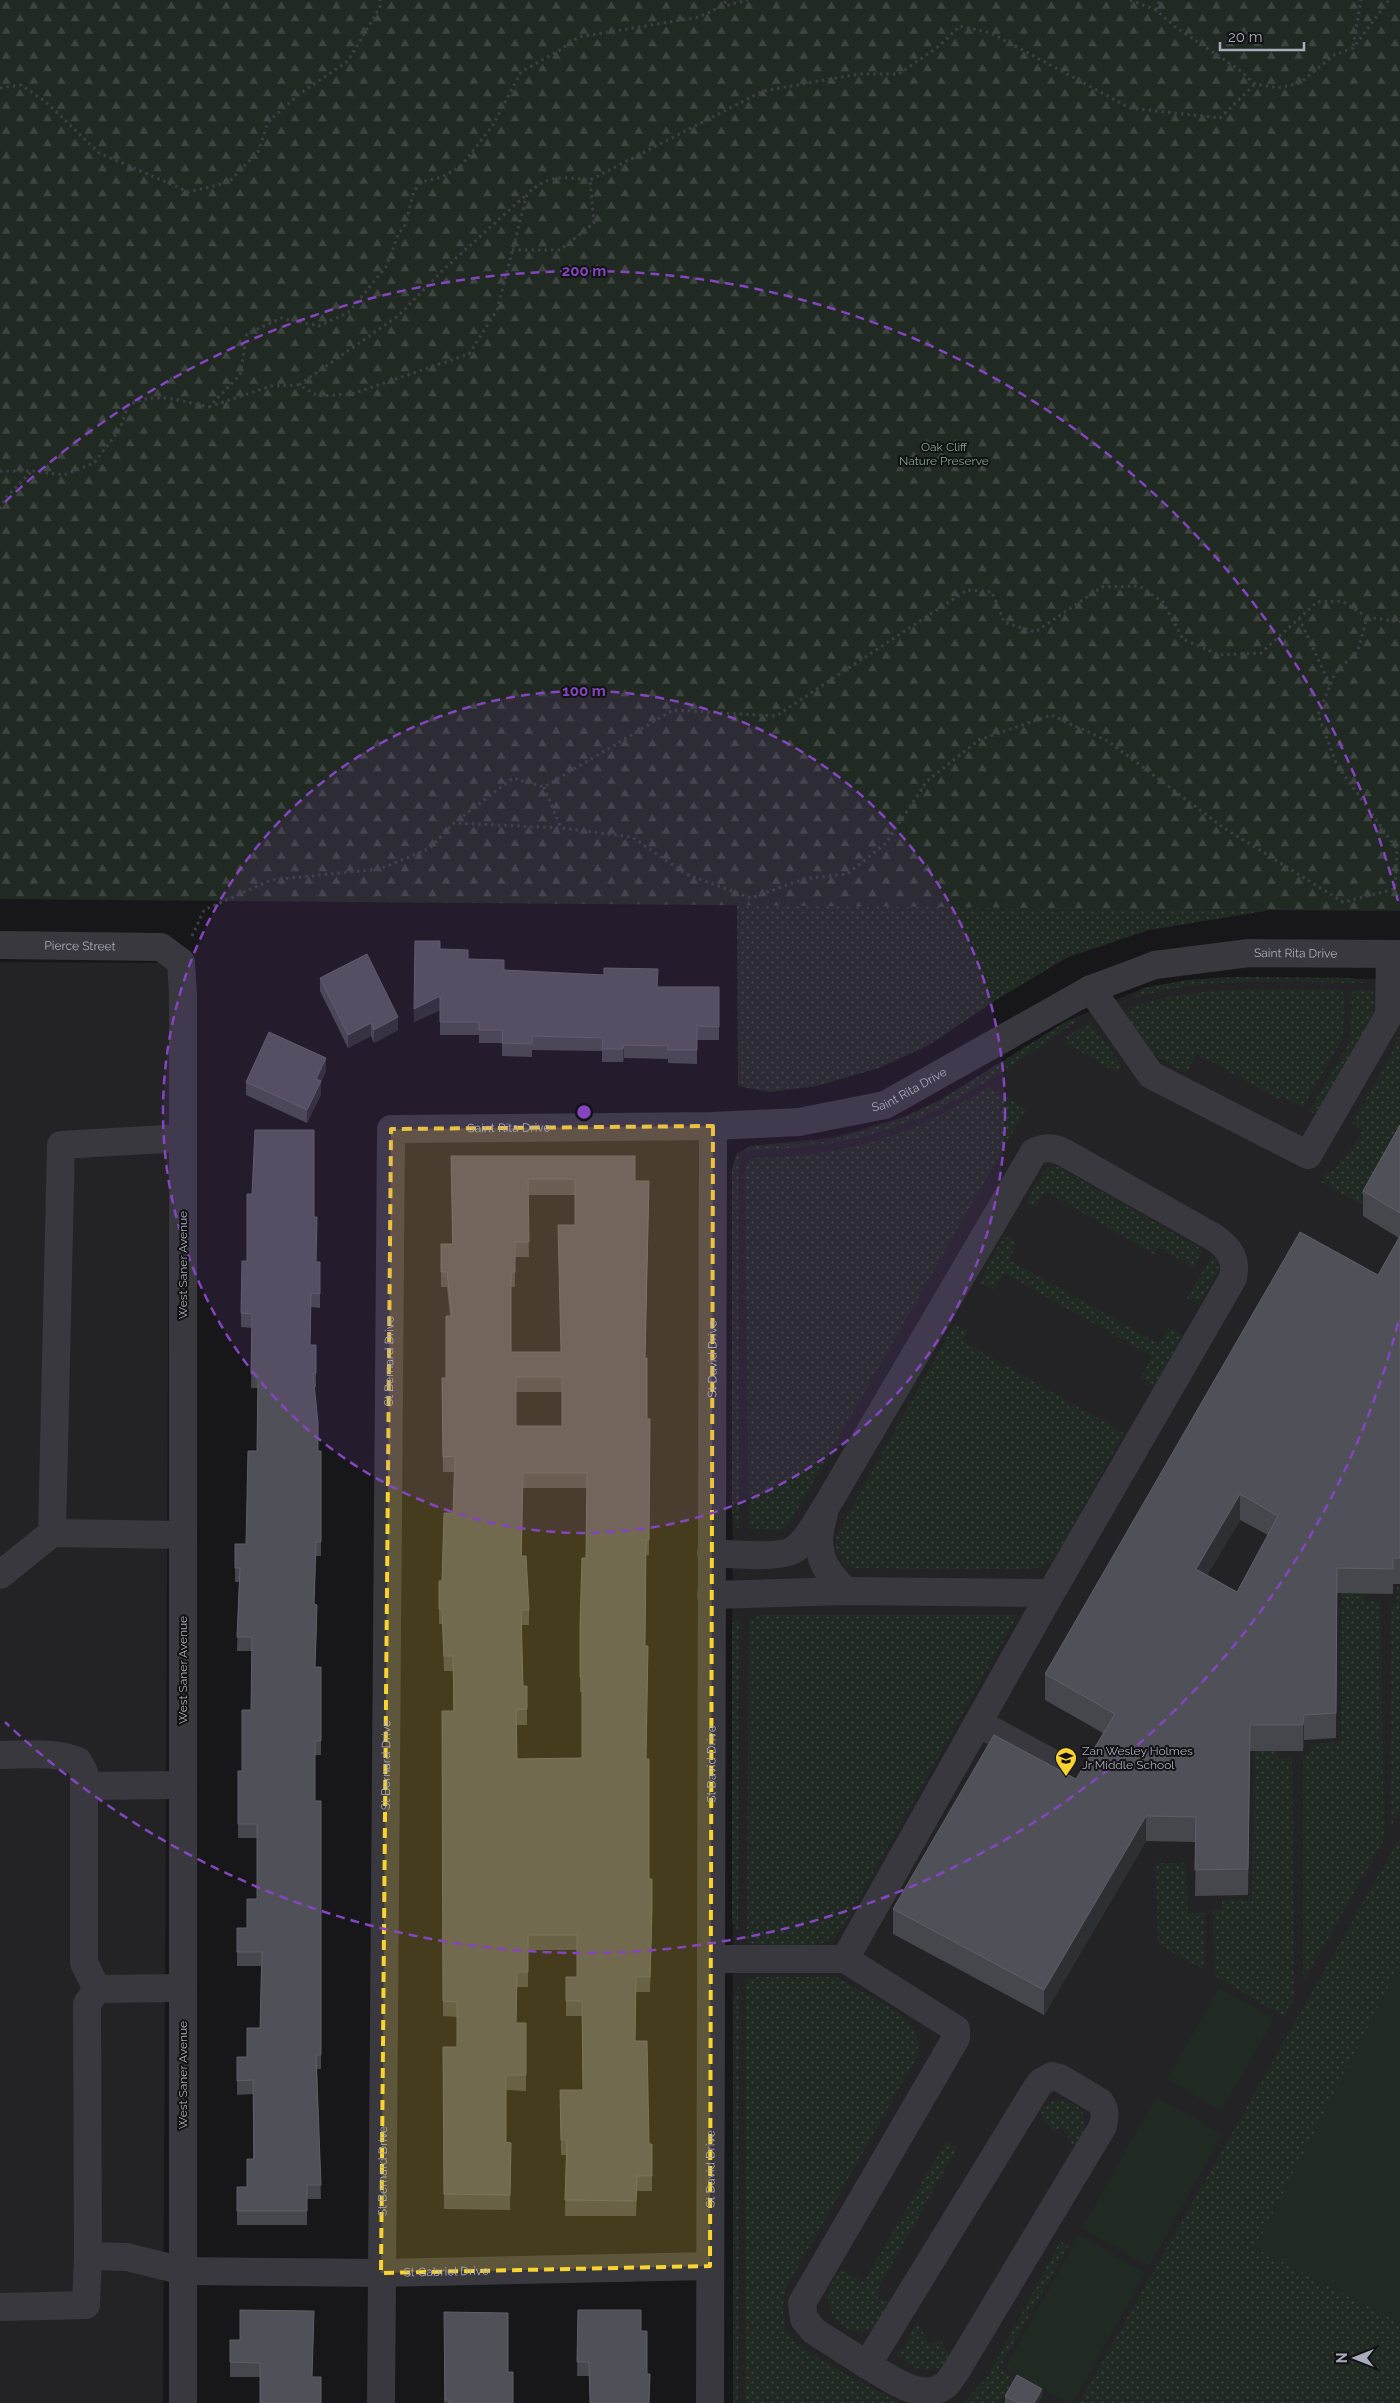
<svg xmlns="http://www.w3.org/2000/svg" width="1400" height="2403" font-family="Raleway,sans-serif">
  <defs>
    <pattern id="grass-dots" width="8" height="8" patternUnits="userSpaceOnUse" patternTransform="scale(1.25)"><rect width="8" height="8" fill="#212923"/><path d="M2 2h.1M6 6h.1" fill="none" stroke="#3e4541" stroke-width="1.8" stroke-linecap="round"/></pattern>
    <pattern id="forest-firs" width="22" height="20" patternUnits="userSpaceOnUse" patternTransform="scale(1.25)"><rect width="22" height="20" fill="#212923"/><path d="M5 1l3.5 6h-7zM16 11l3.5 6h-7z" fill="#3e4541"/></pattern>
  </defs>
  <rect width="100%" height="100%" fill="#171719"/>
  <g fill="#232326">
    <polygon points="0,962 170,963 163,2403 0,2403"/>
    <polygon points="1233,977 1400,979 1400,2403 733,2403 732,1169 737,1153 751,1146 835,1137 923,1111 1067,1021 1143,988 1188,980"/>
  </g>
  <g fill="url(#grass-dots)">
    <polygon points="737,905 1271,910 1149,930 1068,957 996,1000 929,1045 879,1068 817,1086 770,1092 738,1086"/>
    <path d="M1233 977 1354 978 1364 983C1287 983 1205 974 1131 999L1143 988 1188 980Z"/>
    <path d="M1245 989H1341L1344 995 1343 1038 1303 1107 1281 1096 1279 1099 1197 1054 1186 1073C1161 1062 1126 1039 1128 1008 1167 995 1204 991 1245 989Z"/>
    <path d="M1354 990H1372C1382 1025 1338 1085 1320 1116L1309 1111 1350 1041 1351 996Z"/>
    <path d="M1081 1019C1030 1052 980 1090 925 1115 867 1141 817 1147 755 1150L747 1153 744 1150 751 1146 822 1142 891 1123 938 1101 1067 1021Z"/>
    <polygon points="1091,1022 1122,1066 1117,1073 1064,1042 1067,1036"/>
    <path d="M1400 1032V1136L1361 1204 1321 1182C1325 1173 1331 1173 1338 1166 1349 1156 1356 1142 1363 1130L1352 1124 1390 1057Z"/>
    <path d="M989 1087 1026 1109 789 1524 783 1530 749 1529 745 1169 748 1161 752 1158C802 1158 853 1150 900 1133 931 1122 960 1104 989 1087Z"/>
    <polygon points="737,1153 742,1157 738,1169 739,1529 735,1525 732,1512 732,1169"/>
    <polygon points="1050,1167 1059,1167 1203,1250 1193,1267 1158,1247 1154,1254 1045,1191 1035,1208 1026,1202 1044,1171"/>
    <polygon points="1004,1236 1017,1243 1009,1260 1159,1344 1169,1327 1183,1335 1155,1385 1141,1377 1152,1356 1004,1273 994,1290 979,1282"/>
    <polygon points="1212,1255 1219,1260 1219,1269 1199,1305 1187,1298"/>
    <path d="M955 1323 968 1331 962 1341 1124 1433 1057 1555 1047 1564 1034 1569 852 1568C837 1560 835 1553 836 1536Z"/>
    <polygon points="1365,1535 1365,1601 1380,1601 1384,1840 1303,1982 1303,1756 1309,1756 1310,1744 1341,1742 1342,1536"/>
    <polygon points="1397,1587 1400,1587 1400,1811 1391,1826 1391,1604 1396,1603"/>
    <path d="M760 1615H1018L842 1929 832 1941C809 1946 770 1949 747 1942L749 1620Z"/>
    <polygon points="739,1619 738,1934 732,1921 732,1623"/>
    <polygon points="1277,1690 1277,1758 1292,1759 1294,1999 1283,2016 1214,1975 1213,1910 1222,1909 1222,1900 1252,1899 1255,1691"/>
    <polygon points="1400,1837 1400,2403 1079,2403"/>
    <polygon points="1156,1863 1186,1863 1188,1913 1205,1913 1204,1970 1158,1944"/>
    <path d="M756 1977H836L898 2012 913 2026 918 2041V2055L785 2290C783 2304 781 2319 787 2332 798 2353 877 2390 901 2403H745L746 1979Z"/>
    <polygon points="739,1985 738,2403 733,2403 733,1999"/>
    <path d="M1055 2100C1087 2102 1091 2120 1077 2146L1073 2145 1061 2127 1052 2132 1040 2110Z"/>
    <path d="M946 2141 957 2148 878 2289V2299H900L883 2326C874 2329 861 2335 852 2331 837 2326 824 2306 829 2290 831 2283 837 2276 840 2270L864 2282Z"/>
    <polygon points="1060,2242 1069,2245 999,2369 1015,2378 999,2403 964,2403 988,2376"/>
    <path d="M917 2322 930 2345 940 2339 953 2362C930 2374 916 2372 896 2355L898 2350 904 2347Z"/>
  </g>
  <polygon fill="url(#forest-firs)" points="0,0 1400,0 1400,911 0,899"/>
  <g fill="#212923">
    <polygon points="1400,1964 1400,2323 1255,2248"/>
    <polygon points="1219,1988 1274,2019 1221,2111 1167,2079"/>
    <polygon points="1156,2097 1222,2134 1149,2266 1082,2229"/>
    <polygon points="1079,2235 1145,2273 1073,2403 1068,2403 1005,2368"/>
  </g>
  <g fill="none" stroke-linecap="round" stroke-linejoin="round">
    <g stroke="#3e3f45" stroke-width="3" stroke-dasharray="2.5 4" stroke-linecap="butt">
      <polyline points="1130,0 1156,10 1174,26 1238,69 1255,84 1278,88 1300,83 1334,55 1353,48 1389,0"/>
      <polyline points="721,7 748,0"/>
      <polyline points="1156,10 1160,0"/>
      <polyline points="1353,46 1361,0"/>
      <polyline points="0,88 21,85 46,102 99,153 189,192 229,182 258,152 268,122 298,95 348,61 380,7 380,0"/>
      <polyline points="512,250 560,250 594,223 590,180"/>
      <polyline points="299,385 398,316 444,269 526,195"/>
      <path d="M209 407 271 386 299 385 318 396 352 394 469 354 497 310 527 194C549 174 562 177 590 180L763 91 859 74H899L939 46 960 26 991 33 1130 108 1220 118 1255 84"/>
      <path d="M0 471H32L64 475 94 463 120 429 128 405C157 391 179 401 209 407L240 375 247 334 281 318 319 326 349 312 386 267 398 235 405 225 414 191 421 182 442 177 461 166 493 125 521 72 560 50 579 37 699 17 718 8 728 0"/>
      <polyline points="0,509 6,497 31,472"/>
      <polyline points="1367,617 1400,622"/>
      <polyline points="1299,618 1330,685"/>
      <polyline points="544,787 561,828"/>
      <polyline points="192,936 204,910 271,880 380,869 430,848 454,823 513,778 544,787 673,710 776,716 967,590 992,592 1004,622 1035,632 1102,587 1139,586 1163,602 1183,639 1219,655 1261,653 1317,602 1342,601 1367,617 1358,651 1335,673 1318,715 1337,765 1397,849 1395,889 1343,902 1224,828 1108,741 1051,715 979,740 927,781 886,843 847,874 804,879 751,898 686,874 632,837 561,828 454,823"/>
    </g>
    <g stroke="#38383e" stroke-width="28">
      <path id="s1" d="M0 945 161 947 181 962 183 995V2403"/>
      <polyline points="1091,989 1151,1075 1308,1155 1389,1015 1390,954"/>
      <polyline points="183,1138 61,1145 52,1533 183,1535"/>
      <path d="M824 1514C813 1547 821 1569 846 1591"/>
      <path d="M711 1553C730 1554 782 1559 795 1549 809 1539 817 1520 827 1505L1034 1152C1045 1147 1052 1147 1063 1152L1215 1238C1230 1249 1237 1259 1233 1278L1051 1593 846 1591 711 1595"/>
      <polyline points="0,1575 52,1533"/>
      <polyline points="978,1723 1054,1764"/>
      <path d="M0 1755C26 1755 54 1751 78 1761L84 1772V1786"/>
      <polyline points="711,1959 845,1959 956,2029 956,2038 802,2303 804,2319 814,2331 867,2365"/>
      <polyline points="845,1959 1051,1593"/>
      <polyline points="97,1989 183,1988"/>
      <path d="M1052 2076 1060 2078 1100 2102C1106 2110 1105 2117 1103 2126L956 2371C952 2376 949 2383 944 2386 920 2403 889 2377 867 2365L1036 2089 1041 2082Z"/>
      <path id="s2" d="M88 2256 127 2257 183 2271 381 2273 710 2266"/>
      <polyline points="0,2307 86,2305 88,2256 87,2004 97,1989 84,1963 84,1786 183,1785"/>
      <path id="s3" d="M381 2403 391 1129 713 1126 799 1122 885 1105 1091 989 1155 965 1249 953 1400 954"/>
      <path id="s4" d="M710 2403 713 1126"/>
    </g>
  </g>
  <g fill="#45474c" fill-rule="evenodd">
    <polygon points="440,949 504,970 658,987 719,987 719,1040 697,1040 697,1064 668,1063 668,1059 624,1058 623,1062 602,1062 602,1051 532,1050 532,1057 502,1056 502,1043 479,1043 479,1035 440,1035 440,1010 414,1022"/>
    <polygon points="320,978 398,1030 374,1043 371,1036 348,1048 320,991"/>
    <polygon points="326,1071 321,1082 321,1094 307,1123 246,1095 246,1082"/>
    <path d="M1400 1125V1584H1393V1594L1337 1593 1336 1738 1304 1740 1303 1751H1250L1248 1895 1195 1896 1196 1842 1146 1841 1044 2015 893 1934V1909L1076 1779 1103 1733 1045 1700V1674L1378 1275 1399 1238 1363 1216V1191ZM1240 1520 1268 1535 1237 1592 1207 1575Z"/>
    <path d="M451 1156 635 1181 649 1196 645 1358 647 1419H650L649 1555H646L645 1646 646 1759 649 1879 652 1925 650 1992H636L635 2041 649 2144H652V2191H637L636 2216H565L566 2155H561L560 2090H583L582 2016H566V1977H577V1950H528V1987H517L516 2023H526V2091L506 2090V2142L511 2158 510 2210 444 2209 443 2047H457V2017L443 2016 442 1711H453V1671H444L442 1624H439V1609L442 1581 453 1513 454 1472H443L442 1393 446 1378 450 1316 447 1287H441V1244H452ZM528 1195H575V1225L561 1352H511V1287H515V1257H529ZM516 1392H562V1426H516ZM523 1488H587L586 1558 580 1625V1692H582V1758L517 1759 516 1725H527V1686H523L521 1625H529V1610L522 1556Z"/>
    <polygon points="314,1217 316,1262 320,1262 320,1308 311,1307 310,1345 316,1345 316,1387 314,1387 318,1451 321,1451 321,1556 316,1556 314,1605 317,1619 315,1667 321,1667 321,1755 315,1755 315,1801 321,1836 321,2069 317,2069 321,2199 307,2199 307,2225 237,2225 237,2187 247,2187 253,2159 253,2094 237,2095 237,2057 247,2057 260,2028 261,1966 237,1966 237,1928 247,1928 257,1899 257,1838 238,1838 238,1771 242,1771 251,1710 252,1651 237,1651 239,1582 235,1582 235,1544 246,1544 257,1451 258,1388 251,1388 252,1328 241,1327 241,1313 247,1261"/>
    <polygon points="578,2310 641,2310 589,2376 577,2376"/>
    <polygon points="314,2311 260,2377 230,2377 230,2340 240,2340"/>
    <polygon points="444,2312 508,2372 513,2403 444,2403"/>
    <polygon points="1005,2396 1042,2396 1038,2403 1005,2403"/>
  </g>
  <g fill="#2e2f33">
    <polygon points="440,996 440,1010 414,1022 414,1009"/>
    <polygon points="398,1017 398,1030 374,1043 374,1030"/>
    <polygon points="371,1023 371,1036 348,1048 348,1035"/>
    <polygon points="624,1045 624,1058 623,1062 623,1049"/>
    <polygon points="326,1058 326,1071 321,1082 321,1094 307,1123 307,1110 316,1079"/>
    <polygon points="1240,1494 1240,1520 1196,1594 1196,1569"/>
    <polygon points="316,1542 316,1556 314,1618 314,1604"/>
    <polygon points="317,1605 317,1619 315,1681 315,1667"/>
    <polygon points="1304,1715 1304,1740 1303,1751 1303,1725"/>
    <polygon points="1146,1816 1146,1841 1044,2015 1044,1990"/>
    <polygon points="1042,2389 1042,2396 1038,2403 1034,2403"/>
  </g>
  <g fill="#505158" stroke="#5e5f67" fill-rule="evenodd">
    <polygon points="415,941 440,941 440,949 468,950 468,959 504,960 504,970 604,975 604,968 658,969 657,987 719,987 719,1027 697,1026 697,1050 668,1050 668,1046 624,1045 623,1049 602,1049 603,1038 532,1036 532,1044 502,1043 503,1030 479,1030 479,1022 440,1022 440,996 414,1009"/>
    <polygon points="367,954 398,1017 374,1030 371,1023 348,1035 320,978"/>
    <polygon points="269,1032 326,1058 316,1079 321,1081 307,1110 246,1082"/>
    <polygon points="1400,1125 1400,1213 1363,1191"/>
    <polygon points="255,1130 314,1130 314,1217 317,1217 316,1262 320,1262 320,1294 311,1293 310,1345 316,1345 316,1373 313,1373 318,1423 318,1451 321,1451 321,1542 316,1542 314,1604 317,1605 315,1667 321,1667 321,1741 315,1741 315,1801 321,1801 321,2055 316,2055 321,2185 307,2185 307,2211 237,2211 237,2187 247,2187 247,2159 254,2159 253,2080 237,2081 237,2057 247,2057 247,2028 260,2028 262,1952 237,1952 237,1928 247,1928 247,1899 257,1899 257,1824 238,1824 238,1771 242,1771 242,1710 251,1710 252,1637 237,1637 240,1568 235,1568 235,1544 246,1544 248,1451 257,1451 258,1374 251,1374 252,1314 241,1313 242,1261 247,1261 247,1194 252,1194"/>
    <path d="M451 1156H635V1181H649L645 1358H647V1419H650L649 1540H646L645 1646H648L646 1759H649V1879H652V1909L650 1977H636L635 2041H647L649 2144H652V2176H637L636 2201 565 2200 567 2140H561L560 2090H583L582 2001H566V1977H577V1935H528V1972H517L516 2023H526V2075H506V2142L511 2143 510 2195 444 2194 443 2047H457V2002L443 2001 442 1711H454L453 1656H444L442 1609H439V1581H442L444 1513H453L455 1456 443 1457 442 1378H446V1316H452L447 1272H441V1244H453ZM528 1179H575V1225H558L561 1352H511V1272H515V1242H529ZM516 1377H562V1426H516ZM523 1473H587L586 1558H582L580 1625V1677H582V1758L517 1759 516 1710 527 1709V1686H523L521 1610H529L526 1556H521Z"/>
    <path d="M1300 1232 1378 1275 1400 1236V1558H1393V1569L1337 1568 1336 1713 1304 1715 1303 1725H1250L1248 1869 1195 1870 1196 1817 1146 1816 1044 1990 893 1909 994 1735 1076 1779 1115 1714 1045 1674ZM1240 1494 1278 1516 1237 1592 1196 1569Z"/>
    <polygon points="240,2310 314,2311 312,2377 321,2377 321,2403 260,2403 260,2363 230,2362 230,2340 240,2340"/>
    <polygon points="578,2310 641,2310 641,2331 647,2331 647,2374 650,2374 649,2403 590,2403 589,2362 577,2362"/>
    <polygon points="444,2312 508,2313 508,2372 513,2372 513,2403 449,2403 449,2400 445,2400"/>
    <polygon points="1017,2375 1042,2389 1034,2403 1018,2403 1005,2396"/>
  </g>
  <path fill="#f9d32f" fill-opacity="0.2" stroke="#f9d32f" stroke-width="4" stroke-dasharray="10 6" stroke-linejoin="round" d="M713 1126 710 2266 381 2273 391 1129Z"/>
  <circle cx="584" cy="1112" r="421" fill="#8445be" fill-opacity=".12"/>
  <g fill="none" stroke="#8445be" stroke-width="2.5" stroke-dasharray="9 6">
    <circle cx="584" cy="1112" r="421"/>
    <path d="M1398 1323A841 841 0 0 1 5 1722M5 502A841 841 0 0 1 1398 901"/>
  </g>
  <defs>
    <g id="school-pin" transform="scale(1.125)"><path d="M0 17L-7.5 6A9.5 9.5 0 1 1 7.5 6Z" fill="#f9d32f" stroke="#121214"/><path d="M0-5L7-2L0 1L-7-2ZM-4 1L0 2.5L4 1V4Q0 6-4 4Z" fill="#111"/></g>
  </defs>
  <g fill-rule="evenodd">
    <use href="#school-pin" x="1066" y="1758"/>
  </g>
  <g text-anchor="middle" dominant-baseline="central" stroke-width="4" stroke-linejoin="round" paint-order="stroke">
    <g font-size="12" fill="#7fa587" stroke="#121214">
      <text x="944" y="447">Oak Cliff<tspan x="944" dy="14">Nature Preserve</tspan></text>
    </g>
    <g font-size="12" fill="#a9abba" stroke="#121214">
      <text stroke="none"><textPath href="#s1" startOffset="80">Pierce Street</textPath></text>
      <text stroke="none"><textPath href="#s3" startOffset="2216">Saint Rita Drive</textPath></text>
      <text stroke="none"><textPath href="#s3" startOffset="1798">Saint Rita Drive</textPath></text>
      <text stroke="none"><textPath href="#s3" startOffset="1392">Saint Rita Drive</textPath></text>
      <text transform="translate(183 1265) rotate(-90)">West Saner Avenue</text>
      <text stroke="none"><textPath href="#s4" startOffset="1044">St David Drive</textPath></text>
      <text stroke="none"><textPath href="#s3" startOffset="1042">St Bernard Drive</textPath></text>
      <text transform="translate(183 1670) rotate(-90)">West Saner Avenue</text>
      <text stroke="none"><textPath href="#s4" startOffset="639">St David Drive</textPath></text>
      <text stroke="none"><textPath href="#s3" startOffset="638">St Bernard Drive</textPath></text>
      <text transform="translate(183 2075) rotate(-90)">West Saner Avenue</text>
      <text stroke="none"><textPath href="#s4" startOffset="234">St David Drive</textPath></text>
      <text stroke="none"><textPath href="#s3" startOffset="232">St Bernard Drive</textPath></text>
      <text stroke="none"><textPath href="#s2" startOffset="360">St Gabriel Drive</textPath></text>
    </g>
    <g font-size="12" fill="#a9abba" stroke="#121214" text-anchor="start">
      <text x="1082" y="1751">Zan Wesley Holmes<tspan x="1082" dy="14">Jr Middle School</tspan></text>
    </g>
  </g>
  <circle cx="584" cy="1112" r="8" fill="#8445be" stroke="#121214" stroke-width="2.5"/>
  <g font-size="15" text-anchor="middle" font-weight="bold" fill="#8445be" stroke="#121214" stroke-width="4" stroke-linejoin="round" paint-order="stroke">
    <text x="584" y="276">200 m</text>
    <text x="584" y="696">100 m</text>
  </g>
  <g transform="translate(1355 2358) rotate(270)" stroke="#121214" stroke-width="4" paint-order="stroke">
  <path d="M0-4L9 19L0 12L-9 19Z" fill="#a9abba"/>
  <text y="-8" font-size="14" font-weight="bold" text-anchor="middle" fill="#a9abba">N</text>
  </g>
  <path d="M1220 42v8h84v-8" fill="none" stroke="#a9abba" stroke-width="2.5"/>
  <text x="1228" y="42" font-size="15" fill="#a9abba" stroke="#121214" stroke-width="4" paint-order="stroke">20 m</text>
</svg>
